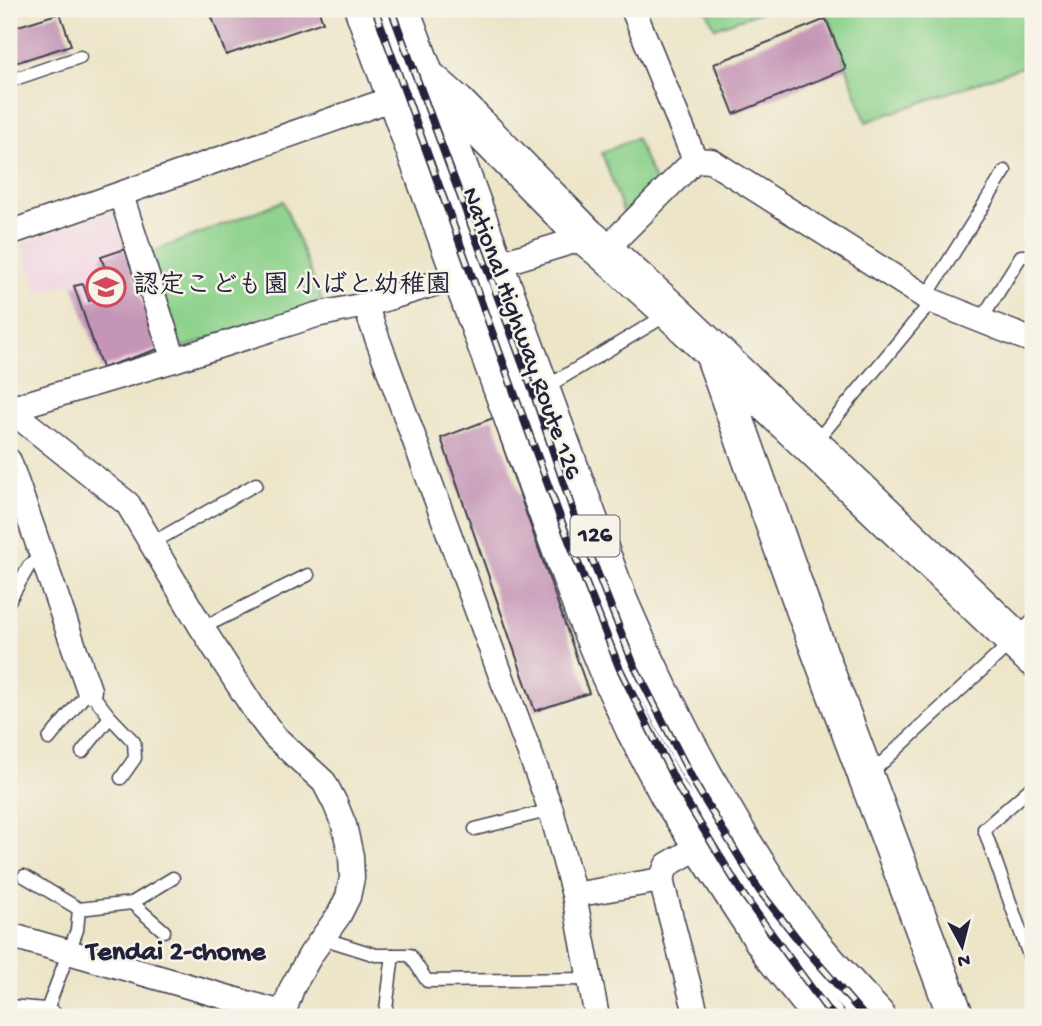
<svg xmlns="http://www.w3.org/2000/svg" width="1042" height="1026" font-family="'Gochi Hand','Klee One',sans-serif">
  <rect width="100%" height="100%" fill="#f7f3e8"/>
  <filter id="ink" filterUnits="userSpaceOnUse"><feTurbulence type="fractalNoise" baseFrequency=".0143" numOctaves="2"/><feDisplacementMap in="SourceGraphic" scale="14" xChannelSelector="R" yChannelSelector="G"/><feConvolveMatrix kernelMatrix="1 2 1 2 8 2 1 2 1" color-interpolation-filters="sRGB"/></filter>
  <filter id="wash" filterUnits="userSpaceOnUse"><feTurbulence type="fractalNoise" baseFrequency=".00686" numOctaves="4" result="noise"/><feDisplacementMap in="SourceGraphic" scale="28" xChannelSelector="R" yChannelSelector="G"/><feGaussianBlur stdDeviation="1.57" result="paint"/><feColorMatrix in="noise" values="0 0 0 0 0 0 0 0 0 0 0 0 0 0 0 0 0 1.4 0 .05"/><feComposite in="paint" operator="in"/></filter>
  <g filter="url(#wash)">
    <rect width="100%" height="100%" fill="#ece5c8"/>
    <polygon fill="#f1d0e3" points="112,211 160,348 157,354 102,370 72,282 38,293 22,244"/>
    <g fill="#8dd28c" stroke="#587a64" stroke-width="2">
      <polygon points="706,9 769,9 715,28"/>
      <polygon points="826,9 1033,9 1033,63 866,122"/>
      <polygon points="636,138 662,197 628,225 602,153"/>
      <polygon points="283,201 322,301 182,348 149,253"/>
    </g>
    <g id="blocks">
      <g fill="#c495b6">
        <polygon points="209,9 318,9 323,22 226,55"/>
        <polygon points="60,13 71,45 9,65 9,29"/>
        <polygon points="826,19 846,69 734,114 714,64"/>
        <polygon points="125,249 158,349 102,368 74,286 83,284 89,301 114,293 101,257"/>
        <polygon points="493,418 589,693 535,711 441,438"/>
      </g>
    </g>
  </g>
  <g filter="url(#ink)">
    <use href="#blocks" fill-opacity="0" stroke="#403f50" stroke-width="2"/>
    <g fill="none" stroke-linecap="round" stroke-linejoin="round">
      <g stroke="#403f50" stroke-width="15">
        <g id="lane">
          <polyline points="9,81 80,57"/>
          <polyline points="926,297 1005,171"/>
          <polyline points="981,320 1021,256 1033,256"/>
          <polyline points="543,389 668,314"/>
          <polyline points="814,444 932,301"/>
          <polyline points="152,543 256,484"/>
          <polyline points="9,601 29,566 42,555"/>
          <polyline points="202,628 308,575"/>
          <polyline points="49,739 89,690 110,717 134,742 135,758 121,778"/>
          <polyline points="82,752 110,717"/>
          <polyline points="868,776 1015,639 1033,620"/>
          <polyline points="1033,786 984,829 1031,961 1033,959"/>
          <polyline points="475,829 551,810"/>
          <polyline points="24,876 79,909"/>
          <polyline points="132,903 164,931"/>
          <polyline points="322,938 376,955 410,955 427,981 590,979"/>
          <polyline points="45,1015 77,930 79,909 132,903 173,878"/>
          <polyline points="385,1017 393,955"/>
        </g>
      </g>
      <g stroke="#403f50" stroke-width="27">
        <g id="street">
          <polyline points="695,160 711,161 932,301 1033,341"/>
          <polyline points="121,195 174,360"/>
          <polyline points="9,233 397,97 406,90"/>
          <polyline points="604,251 695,160 633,9"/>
          <polyline points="365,305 510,700 551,810 574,895 597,1017"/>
          <polyline points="9,409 128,504 202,628 256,712 275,737 324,782 335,803 344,825 351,856 352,878 348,897 339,915 311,954 292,988 282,1017"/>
          <polyline points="9,409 174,360 316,315 365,305 587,237"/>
          <polyline points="9,461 89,690"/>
          <polyline points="574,895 661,880"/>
          <polyline points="9,935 282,1013"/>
          <polyline points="9,1012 45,1015 50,1017"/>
          <polyline points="697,1017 661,880 667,865 702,845"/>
        </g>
      </g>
      <g stroke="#403f50" stroke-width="38">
        <polyline id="secondary" points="711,349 806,616 956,1017"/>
      </g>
      <g stroke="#403f50" stroke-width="41">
        <g id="highway">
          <polyline points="364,9 585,614 608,670 635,729 669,794 773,954 824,1017"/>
          <path d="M400 9 619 603C652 680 689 754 732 826 754 863 777 899 802 933 825 963 851 990 876 1017"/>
          <polyline points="430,81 456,104 587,237 604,251 672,312 1033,657"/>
        </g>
      </g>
      <use href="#lane" stroke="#fff" stroke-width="12"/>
      <use href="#street" stroke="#fff" stroke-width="24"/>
      <use href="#secondary" stroke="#fff" stroke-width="35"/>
      <use href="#highway" stroke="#fff" stroke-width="38"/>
      <g stroke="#22223b" stroke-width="8">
        <g id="rail">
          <polyline points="375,9 516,398 561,520 619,667 680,791 744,896 826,1008 835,1017"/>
          <polyline points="391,9 533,392 574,514 633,663 695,784 759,890 799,941 865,1017"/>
        </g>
      </g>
      <use href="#rail" stroke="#f7f3e8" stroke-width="5" stroke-dasharray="16" stroke-linecap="butt"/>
    </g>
  </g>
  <defs>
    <g id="school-ring" transform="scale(2.0125)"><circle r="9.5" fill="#f7f3e8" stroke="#d1495b" stroke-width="1.5"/><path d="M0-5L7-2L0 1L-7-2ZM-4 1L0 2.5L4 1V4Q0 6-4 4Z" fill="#d1495b"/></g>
  </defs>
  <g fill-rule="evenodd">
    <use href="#school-ring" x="106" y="287"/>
  </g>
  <g text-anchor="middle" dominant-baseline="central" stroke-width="5" stroke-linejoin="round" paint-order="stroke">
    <rect fill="#f7f3e8" stroke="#62616f" stroke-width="2" x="570.5" y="515.5" width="49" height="41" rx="5"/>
    <g font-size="24" font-weight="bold" fill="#22223b">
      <text x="595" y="536">126</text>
    </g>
    <g font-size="26" font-weight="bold" fill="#22223b" stroke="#f7f3e8" text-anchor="start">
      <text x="133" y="287">認定こども園 小ばと幼稚園</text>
    </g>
    <g font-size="26" fill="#22223b" stroke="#f7f3e8">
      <text transform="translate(520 334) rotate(70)">National Highway Route 126</text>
    </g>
    <g font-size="28" font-weight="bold" fill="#22223b" stroke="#f7f3e8">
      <text x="176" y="953">Tendai 2-chome</text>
    </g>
  </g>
  <rect width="1042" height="1026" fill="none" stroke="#f7f3e8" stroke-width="35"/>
  <g transform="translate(962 946) rotate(173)" stroke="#f7f3e8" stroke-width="5" paint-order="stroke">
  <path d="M0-5L12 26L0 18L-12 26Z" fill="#22223b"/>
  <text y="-10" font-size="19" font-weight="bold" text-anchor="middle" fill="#22223b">N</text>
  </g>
</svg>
